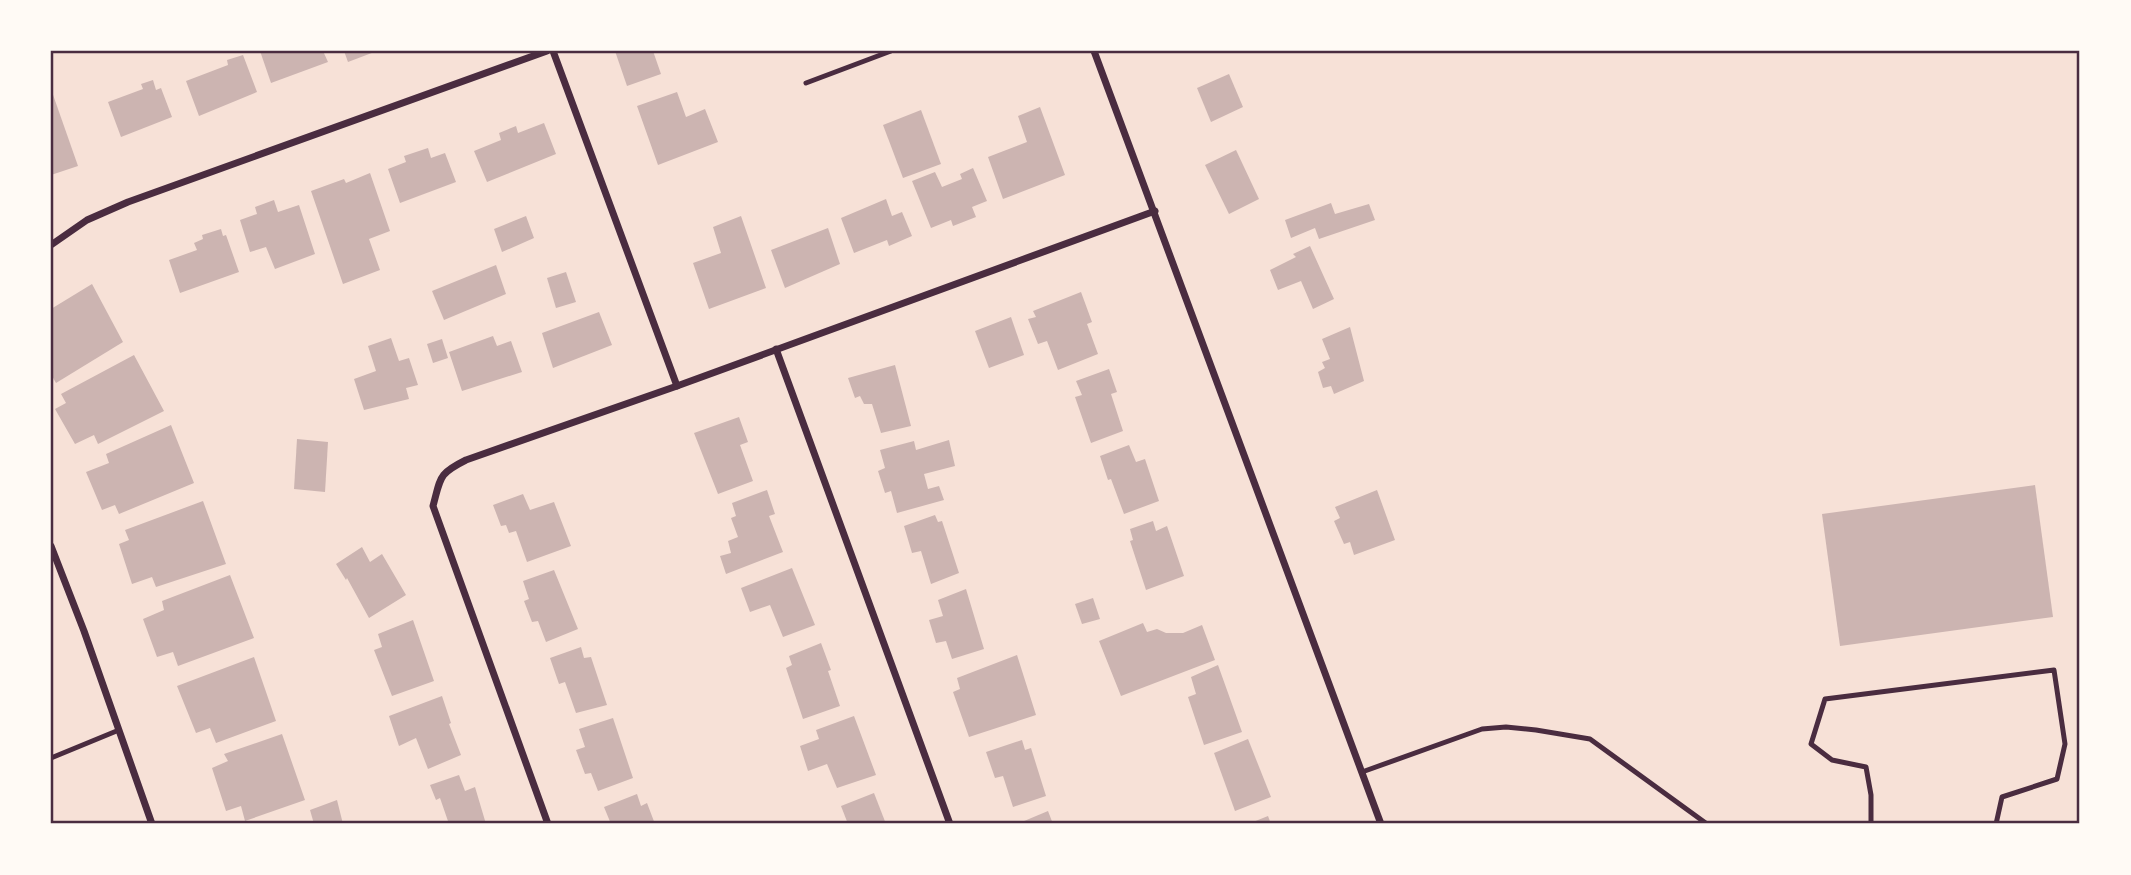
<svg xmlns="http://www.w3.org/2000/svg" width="2131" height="875" font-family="Cabin,sans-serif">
  <rect width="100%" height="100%" fill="#f7e1d7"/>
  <g fill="#ccb4b1">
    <polygon points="260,51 323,51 328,62 271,83"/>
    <polygon points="344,51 377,51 348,62"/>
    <polygon points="615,51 653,51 661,74 627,86"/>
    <polygon points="243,55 257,92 199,116 186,81 228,65 227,60"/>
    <polygon points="1229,74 1243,107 1211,122 1197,88"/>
    <polygon points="153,80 156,90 161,88 172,117 121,137 108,102 143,89 141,84"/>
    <polygon points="51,89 78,166 51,175"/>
    <polygon points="677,92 686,117 705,109 718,142 658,165 637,106"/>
    <polygon points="1040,107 1065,175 1003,199 988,157 1027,142 1018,116"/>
    <polygon points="921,110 941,164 903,178 883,125"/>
    <polygon points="544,123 556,154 487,182 474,151 501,140 499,133 516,126 518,133"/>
    <polygon points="428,148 431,158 445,153 456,182 400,203 388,169 406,162 404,156"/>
    <polygon points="1236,150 1259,199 1229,214 1205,165"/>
    <polygon points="973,168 987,201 972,207 976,217 953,226 951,220 931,228 912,181 935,172 942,187 962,179 960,174"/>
    <polygon points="370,173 390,231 369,239 380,270 343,284 311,191 344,179 346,183"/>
    <polygon points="886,199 892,216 902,212 912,236 889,246 887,240 854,253 841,218"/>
    <polygon points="274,200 278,212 299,205 315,254 275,269 266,247 250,252 240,220 257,214 255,207"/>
    <polygon points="1331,203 1335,214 1369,204 1375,220 1319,239 1315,228 1291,238 1285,220"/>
    <polygon points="526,216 534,238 502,252 494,229"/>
    <polygon points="741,216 766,288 709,309 693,263 721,253 713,227"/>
    <polygon points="828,228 840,264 785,288 771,250"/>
    <polygon points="221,229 223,236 226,235 239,272 180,293 169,260 197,250 194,243 203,239 202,235"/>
    <polygon points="1310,246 1334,299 1313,309 1301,281 1278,290 1270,270 1296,257 1293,254"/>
    <polygon points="496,265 506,294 444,320 432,291"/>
    <polygon points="566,272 576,302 556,308 547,278"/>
    <polygon points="92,284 123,342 56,383 51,374 51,309"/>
    <polygon points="1081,292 1092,322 1087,324 1098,354 1058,370 1047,341 1038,344 1028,319 1036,317 1033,311"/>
    <polygon points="599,312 612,345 553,368 542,333"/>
    <polygon points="1011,317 1024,355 989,368 975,331"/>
    <polygon points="1350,327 1364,381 1334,394 1331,386 1323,388 1318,372 1325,368 1322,362 1330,359 1322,339"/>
    <polygon points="493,336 497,346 511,341 522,372 462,391 449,352"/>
    <polygon points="391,338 399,361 409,358 418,385 406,388 409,399 364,410 354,379 376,371 368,346"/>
    <polygon points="442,339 448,358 433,363 427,344"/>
    <polygon points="134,355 164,411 98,444 94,435 75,444 55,409 66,403 61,394"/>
    <polygon points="895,365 911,426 881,433 872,404 864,404 860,396 855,398 848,378"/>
    <polygon points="1109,369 1117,392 1111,394 1123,431 1091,443 1075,397 1082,395 1076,381"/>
    <polygon points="739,417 748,442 740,445 753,481 718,494 694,433"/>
    <polygon points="171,425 194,483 119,514 115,505 102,510 86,472 109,463 106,454"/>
    <polygon points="297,439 328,442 325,492 294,489"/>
    <polygon points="949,440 955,466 924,474 928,489 939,486 944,500 897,513 891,491 885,493 878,471 885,468 880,450 914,441 916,450"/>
    <polygon points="1129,445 1136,462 1145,459 1159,501 1124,514 1111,479 1108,480 1100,456"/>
    <polygon points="2035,485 2053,617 1840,646 1822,514"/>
    <polygon points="767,490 775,514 769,516 783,552 726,574 720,556 731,553 728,541 738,537 731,518 736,516 732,503"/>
    <polygon points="1377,490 1395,540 1354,555 1350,542 1344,544 1334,521 1340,518 1335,507"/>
    <polygon points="523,494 530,510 554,502 571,546 527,562 516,531 509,533 506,525 501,526 493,505"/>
    <polygon points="203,501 226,564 156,587 152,577 132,584 119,544 129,540 125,530"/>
    <polygon points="935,515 938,522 942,521 959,573 931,584 921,551 912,553 904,526"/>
    <polygon points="1153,521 1156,531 1167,526 1184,576 1146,590 1130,541 1133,540 1130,529"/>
    <polygon points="362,547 370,562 382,554 406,595 369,618 347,578 346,580 336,564"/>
    <polygon points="792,568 815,625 783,637 770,605 750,612 741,588"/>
    <polygon points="554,570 578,629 546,642 538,621 532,622 524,601 529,599 523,581"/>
    <polygon points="230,575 254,638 178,666 173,652 157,657 143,619 164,610 162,601"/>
    <polygon points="966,589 984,649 952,659 946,641 936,643 929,620 943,616 938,600"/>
    <polygon points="1093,598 1100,619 1082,624 1075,604"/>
    <polygon points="413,620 434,681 392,696 374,650 382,647 378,634"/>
    <polygon points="1143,623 1147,632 1157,629 1166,633 1183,633 1202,625 1215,660 1121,696 1099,641"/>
    <polygon points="821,643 831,670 828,671 840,706 803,719 786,668 792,665 789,656"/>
    <polygon points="581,647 584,658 591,657 607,705 576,713 565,682 559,684 550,658"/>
    <polygon points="1017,655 1036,715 969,737 953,692 960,689 957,678"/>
    <polygon points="254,657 276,721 216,743 210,728 196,733 177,686"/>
    <polygon points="1218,665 1242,732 1204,745 1188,697 1196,694 1191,677"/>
    <polygon points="442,696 451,723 449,724 461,755 428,769 416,738 399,746 389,716"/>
    <polygon points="854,716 876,775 837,788 827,764 808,771 800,746 819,739 816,730"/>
    <polygon points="613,718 633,778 598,791 591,773 585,774 576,750 585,747 579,729"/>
    <polygon points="282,734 305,800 245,821 241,806 226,811 212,768 228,761 224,754"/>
    <polygon points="1248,739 1271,797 1235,811 1214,753"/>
    <polygon points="1022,740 1025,750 1031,748 1046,796 1013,807 1003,776 995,778 986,752"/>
    <polygon points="459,775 465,791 475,787 486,824 449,824 440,798 436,800 430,785"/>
    <polygon points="874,793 886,824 848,824 841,806"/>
    <polygon points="637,794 641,806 647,803 655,824 611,824 604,807"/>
    <polygon points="337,800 343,824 314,824 310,810"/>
    <polygon points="1048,811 1053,824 1017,824"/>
    <polygon points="1268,816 1271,824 1248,824"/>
  </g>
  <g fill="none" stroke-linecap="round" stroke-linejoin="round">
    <g stroke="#4a2c40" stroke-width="5">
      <polyline points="806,83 891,51"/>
      <polyline points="51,758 119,730"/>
      <polyline points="1362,772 1482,729 1506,727 1536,730 1590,739 1707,824"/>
      <polyline points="1871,824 1871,795 1866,767 1832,760 1811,744 1825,699 2054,670 2065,744 2057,779 2002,797 1996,824"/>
    </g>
    <g stroke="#4a2c40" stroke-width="7">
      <polyline points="553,51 677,386"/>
      <polyline points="1094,51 1381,824"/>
      <polyline points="51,245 87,220 128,202 547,51"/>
      <polyline points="776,349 950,824"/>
      <polyline points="51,546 84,631 152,824"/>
      <path d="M548 824 433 506C441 477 438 474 466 460L677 386 1155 211"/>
    </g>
  </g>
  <rect width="2131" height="875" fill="none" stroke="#fffaf5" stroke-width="105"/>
  <rect x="52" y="52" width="2026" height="770" fill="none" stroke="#4a2c40" stroke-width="2.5"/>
</svg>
